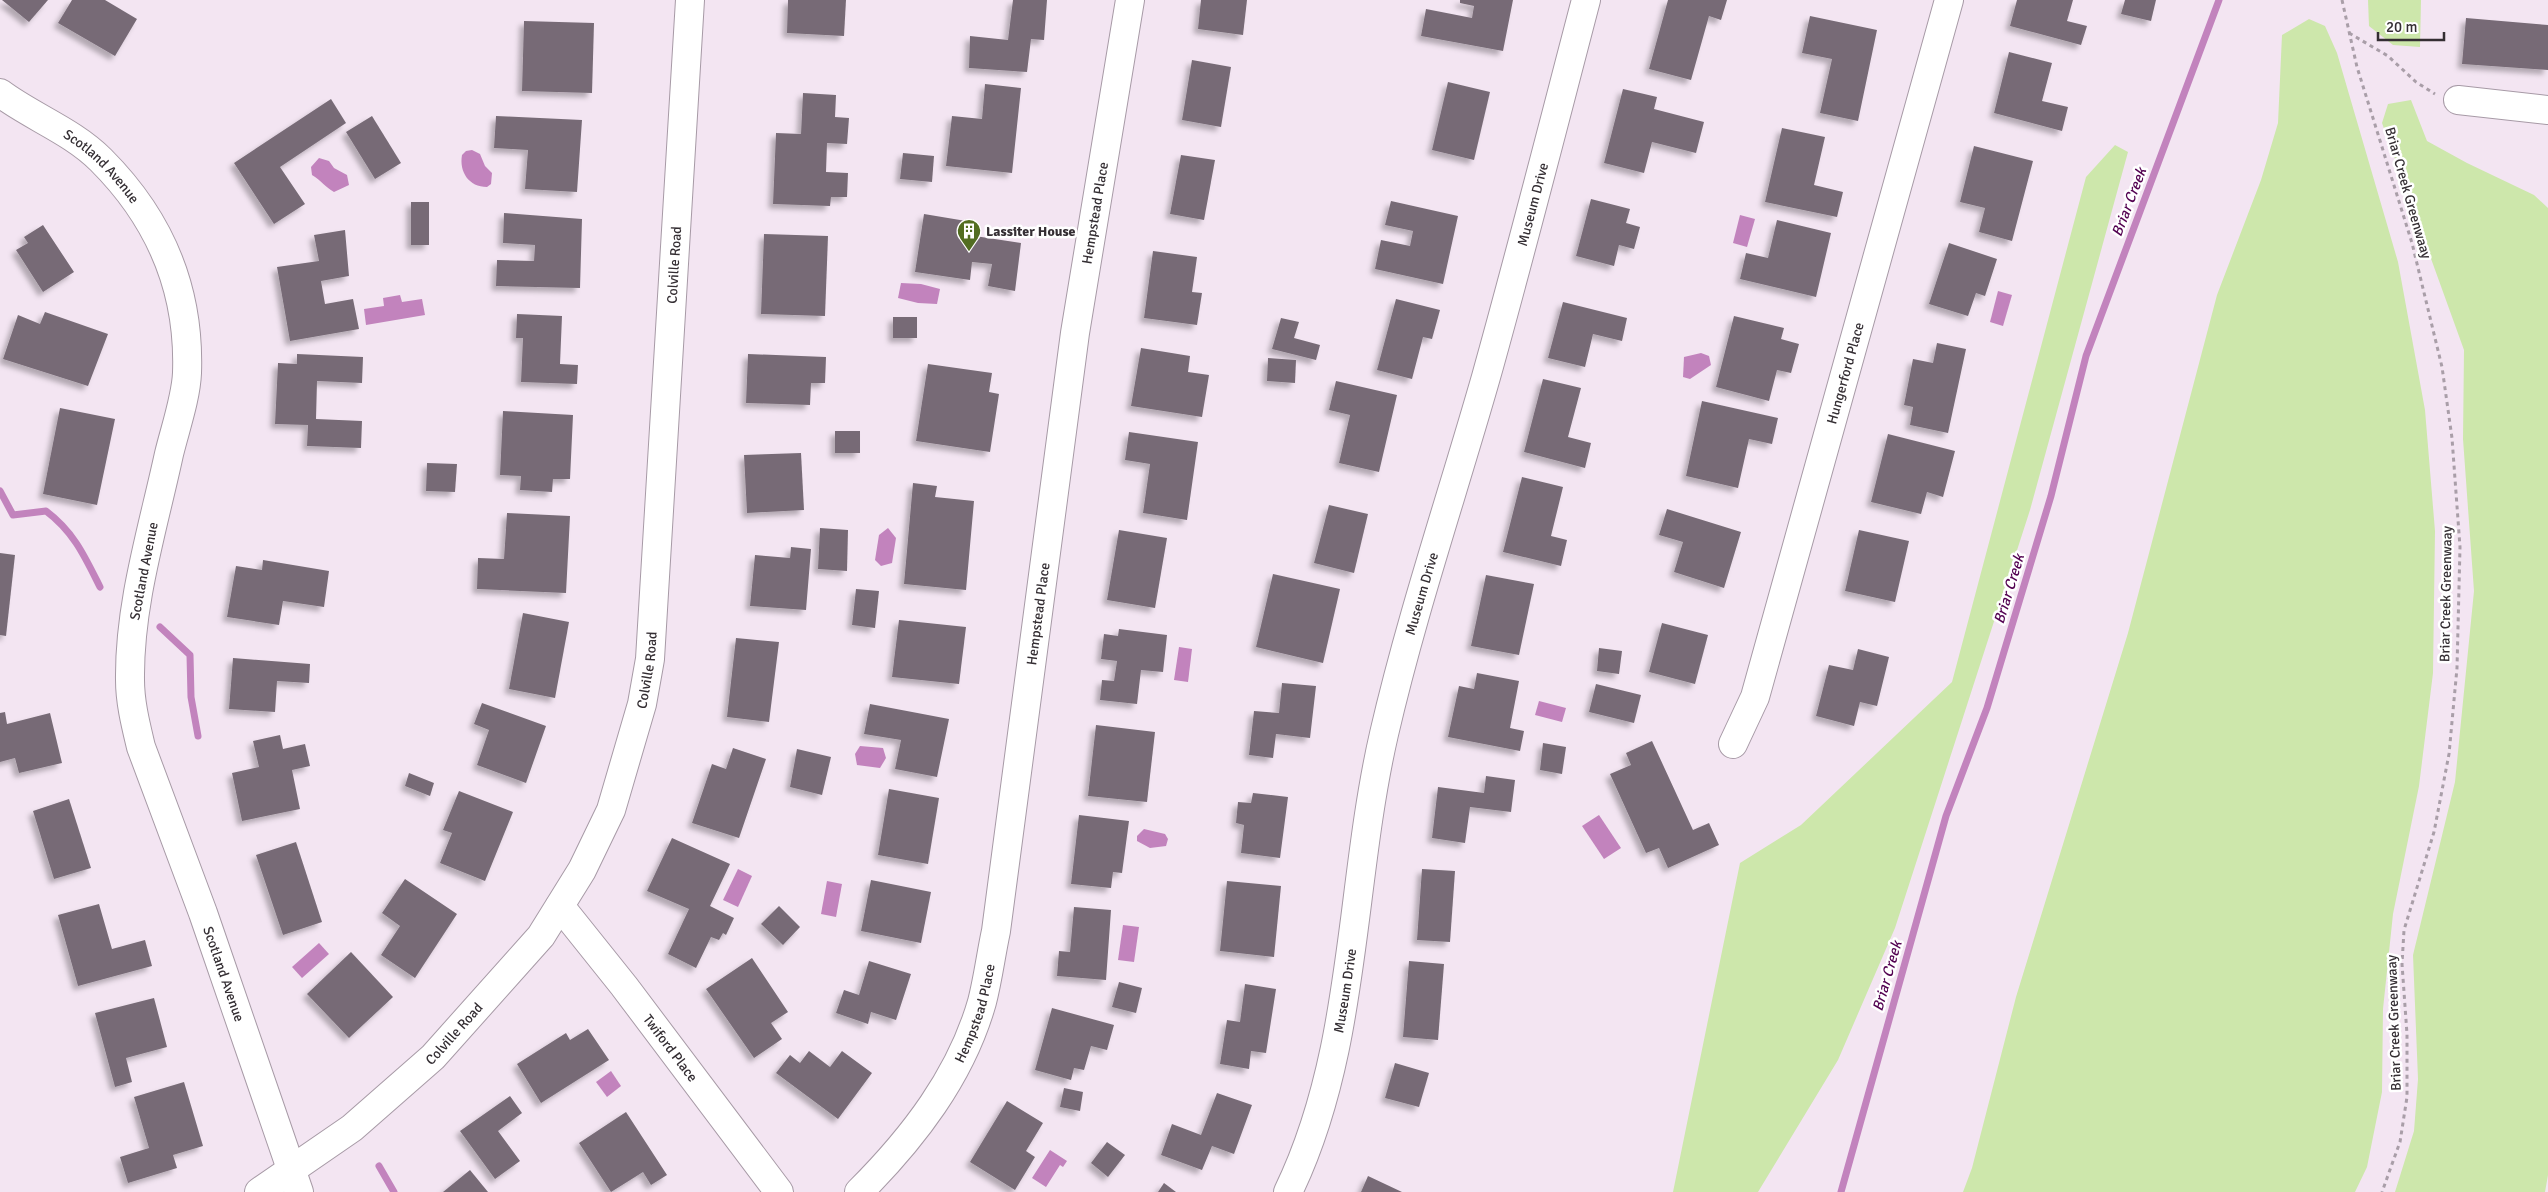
<svg xmlns="http://www.w3.org/2000/svg" width="2548" height="1192" font-family="Signika,sans-serif">
  <defs>
    <filter id="shadow"><feDropShadow dx="-4.5" dy="4.5" stdDeviation="2.5" flood-color="#0004"/></filter>
  </defs>
  <rect width="100%" height="100%" fill="#f3e5f2"/>
  <g fill="#cde7ab">
    <polygon points="2368,0 2421,0 2420,47 2393,45 2369,26"/>
    <polygon points="2309,19 2325,26 2337,53 2398,262 2425,410 2435,531 2433,673 2419,786 2393,914 2383,1009 2382,1092 2367,1167 2355,1192 1963,1192 1972,1168 2016,997 2128,633 2217,295 2261,180 2278,123 2282,35"/>
    <polygon points="2411,100 2427,141 2467,163 2534,195 2548,208 2548,1175 2545,1192 2395,1192 2414,1131 2418,1079 2413,955 2455,782 2474,591 2463,439 2464,350 2382,123 2388,104"/>
    <polygon points="2115,145 2128,152 2030,510 1895,928 1838,1060 1758,1192 1673,1192 1740,863 1801,825 1952,682 2086,177"/>
  </g>
  <g fill="#c283bd">
    <path d="M472 150 480 154 485 166 492 173 491 184 487 187C469 187 459 172 462 155L466 151Z"/>
    <path d="M319 158 329 161 334 168 347 175 349 185 334 192C325 187 322 181 312 175L311 167Z"/>
    <polygon points="1740,215 1755,219 1747,247 1733,243"/>
    <polygon points="901,283 921,284 940,289 937,304 918,303 898,298"/>
    <polygon points="1998,291 2012,295 2003,326 1990,322"/>
    <polygon points="400,295 402,302 422,299 425,315 366,325 364,309 384,306 383,298"/>
    <polygon points="1701,353 1709,356 1711,365 1690,379 1683,377 1684,357"/>
    <polygon points="888,528 896,538 892,563 881,566 875,560 879,535"/>
    <polygon points="1179,647 1192,649 1188,682 1174,680"/>
    <polygon points="1539,701 1566,708 1562,722 1535,715"/>
    <polygon points="860,746 883,748 886,758 880,768 857,765 855,754"/>
    <polygon points="1599,815 1621,848 1604,859 1582,826"/>
    <polygon points="1144,829 1165,834 1168,839 1166,846 1150,848 1137,841 1137,836"/>
    <polygon points="738,869 752,876 738,907 723,900"/>
    <polygon points="827,881 842,884 836,917 821,914"/>
    <polygon points="1123,925 1139,927 1134,962 1118,960"/>
    <polygon points="319,943 329,954 302,978 292,967"/>
    <polygon points="611,1071 621,1086 607,1097 596,1082"/>
    <polygon points="1050,1150 1067,1161 1063,1167 1060,1165 1046,1187 1032,1178"/>
  </g>
  <g fill="none" stroke-linecap="round" stroke-linejoin="round">
    <g stroke="#c283bd" stroke-width="7">
      <path d="M0 491 13 515 46 511C74 532 85 557 100 587"/>
      <polyline points="160,627 190,655 191,697 198,736"/>
      <polyline points="379,1166 394,1192"/>
      <polyline points="1841,1192 1946,816 1987,708 2051,496 2086,356 2219,0"/>
    </g>
  </g>
  <g fill="#776b76" filter="url(#shadow)">
    <polygon points="2,0 48,0 29,22"/>
    <polygon points="72,0 105,0 137,19 115,56 58,23"/>
    <polygon points="788,0 846,0 844,36 787,33"/>
    <polygon points="1013,0 1047,0 1044,40 1031,39 1027,72 969,68 970,36 1008,40"/>
    <polygon points="1201,0 1247,0 1243,35 1198,29"/>
    <polygon points="1460,0 1513,0 1503,51 1421,36 1426,9 1472,18 1474,6 1460,3"/>
    <polygon points="1668,0 1727,0 1721,20 1709,16 1691,80 1649,69"/>
    <polygon points="2017,0 2073,0 2067,21 2087,26 2081,45 2010,26"/>
    <polygon points="2125,0 2156,0 2151,21 2121,14"/>
    <polygon points="1810,16 1877,30 1858,121 1820,113 1832,59 1802,53"/>
    <polygon points="2466,18 2548,25 2548,70 2462,64"/>
    <polygon points="524,21 594,23 592,93 522,91"/>
    <polygon points="2009,52 2052,63 2042,101 2068,107 2062,131 1994,113"/>
    <polygon points="1192,60 1231,67 1221,127 1182,120"/>
    <polygon points="1448,82 1490,92 1474,160 1432,150"/>
    <polygon points="985,84 1021,88 1012,173 946,166 952,116 982,119"/>
    <polygon points="1623,89 1657,97 1654,109 1704,122 1696,153 1652,142 1644,173 1604,163"/>
    <polygon points="803,93 836,95 835,117 849,118 847,144 827,143 826,172 848,173 847,197 831,197 830,206 773,204 776,133 801,134"/>
    <polygon points="331,99 346,123 280,167 305,204 274,224 234,163"/>
    <polygon points="372,116 401,163 375,179 346,132"/>
    <polygon points="496,116 582,120 577,192 525,189 528,150 494,148"/>
    <polygon points="1782,128 1825,137 1814,185 1843,192 1837,217 1765,202"/>
    <polygon points="1974,146 2033,161 2012,241 1979,232 1985,208 1960,202"/>
    <polygon points="903,153 934,156 932,182 900,179"/>
    <polygon points="1181,155 1215,160 1204,220 1170,214"/>
    <polygon points="1591,199 1630,209 1626,223 1640,227 1634,249 1619,245 1614,266 1576,256"/>
    <polygon points="1391,201 1458,216 1443,284 1375,269 1381,240 1410,246 1413,231 1385,225"/>
    <rect x="411" y="202" width="18" height="43"/>
    <polygon points="504,213 582,219 580,288 496,286 497,260 534,261 535,245 503,243"/>
    <polygon points="924,214 978,223 975,236 1021,243 1015,291 988,286 992,264 972,262 970,280 915,272"/>
    <polygon points="1777,220 1831,233 1816,297 1740,279 1746,253 1768,258"/>
    <polygon points="43,225 74,272 43,292 16,250 28,243 24,237"/>
    <polygon points="345,230 349,276 321,281 325,304 353,299 359,329 290,341 277,267 319,261 314,235"/>
    <polygon points="764,234 828,236 825,316 761,314"/>
    <polygon points="1949,243 1997,259 1985,296 1976,293 1968,316 1929,304"/>
    <polygon points="1153,251 1197,257 1192,292 1202,293 1197,325 1144,318"/>
    <polygon points="1396,299 1440,310 1432,339 1423,337 1412,379 1377,370"/>
    <polygon points="1563,302 1627,318 1622,341 1593,334 1585,367 1548,358"/>
    <polygon points="45,312 108,334 88,386 3,359 18,315 40,324"/>
    <polygon points="517,314 562,316 560,364 578,365 577,384 521,382 523,338 516,338"/>
    <polygon points="1734,316 1784,328 1781,339 1799,344 1791,373 1777,370 1769,401 1716,387"/>
    <rect x="893" y="317" width="24" height="21"/>
    <polygon points="1281,318 1299,322 1294,338 1320,345 1316,360 1272,349"/>
    <polygon points="1937,343 1966,349 1948,433 1910,425 1913,407 1904,405 1913,359 1933,363"/>
    <polygon points="1141,348 1190,356 1188,372 1209,375 1202,417 1131,406"/>
    <polygon points="297,354 363,357 362,383 317,381 316,419 362,421 361,448 307,446 308,425 275,424 278,363 297,364"/>
    <polygon points="748,354 826,357 825,383 811,383 810,405 746,403"/>
    <polygon points="1268,358 1296,360 1295,383 1267,381"/>
    <polygon points="928,364 992,373 989,392 999,394 990,452 916,441"/>
    <polygon points="1543,379 1581,388 1568,437 1591,443 1585,468 1524,452"/>
    <polygon points="1336,381 1397,395 1379,472 1339,463 1350,415 1329,410"/>
    <polygon points="1702,401 1778,418 1772,444 1749,439 1738,488 1686,476"/>
    <polygon points="60,408 115,419 97,505 43,494"/>
    <polygon points="503,411 573,415 570,479 553,479 552,492 520,490 521,476 500,475"/>
    <rect x="835" y="431" width="25" height="22"/>
    <polygon points="1129,432 1198,442 1187,520 1143,513 1150,464 1125,460"/>
    <polygon points="1888,434 1955,451 1943,497 1927,492 1921,514 1871,502"/>
    <polygon points="801,453 804,510 747,513 744,455"/>
    <polygon points="427,463 457,464 455,492 426,491"/>
    <polygon points="1522,477 1563,487 1551,536 1567,540 1561,566 1503,552"/>
    <polygon points="913,483 937,486 935,497 974,501 966,590 904,584"/>
    <polygon points="1329,505 1368,514 1354,573 1314,563"/>
    <polygon points="1667,509 1741,532 1724,588 1674,572 1683,542 1659,535"/>
    <polygon points="507,513 570,516 566,593 477,589 478,558 504,559"/>
    <polygon points="820,528 848,530 847,571 818,569"/>
    <polygon points="1119,530 1167,538 1155,608 1107,600"/>
    <polygon points="1859,530 1909,541 1895,602 1845,591"/>
    <polygon points="791,547 811,549 806,610 750,606 755,555 790,558"/>
    <polygon points="0,553 15,555 6,636 0,635"/>
    <polygon points="263,560 329,571 324,607 283,601 279,625 227,617 236,566 262,570"/>
    <polygon points="1273,574 1340,589 1323,663 1256,647"/>
    <polygon points="1486,575 1534,584 1519,655 1471,646"/>
    <polygon points="856,589 879,591 875,628 852,625"/>
    <polygon points="523,613 569,622 555,698 509,689"/>
    <polygon points="899,620 966,627 959,684 892,677"/>
    <polygon points="1662,623 1708,635 1695,684 1649,672"/>
    <polygon points="1119,629 1167,635 1163,672 1141,670 1137,704 1100,700 1102,680 1114,681 1117,661 1101,659 1104,634 1118,636"/>
    <polygon points="736,638 779,642 769,722 727,717"/>
    <polygon points="1599,648 1622,651 1619,674 1597,671"/>
    <polygon points="1858,649 1889,657 1877,706 1860,702 1854,726 1816,716 1829,665 1853,670"/>
    <polygon points="233,658 310,664 309,683 277,681 275,712 229,709"/>
    <polygon points="1477,673 1519,681 1510,728 1524,731 1520,751 1448,737 1459,686 1474,689"/>
    <polygon points="1282,683 1316,686 1310,738 1276,734 1273,758 1249,755 1254,711 1279,713"/>
    <polygon points="1596,684 1641,695 1634,723 1589,712"/>
    <polygon points="482,703 546,726 526,783 477,765 489,730 474,724"/>
    <polygon points="870,704 949,719 937,777 895,769 901,740 864,734"/>
    <polygon points="5,712 7,724 50,713 62,763 19,773 15,758 0,762 0,713"/>
    <polygon points="1096,725 1155,732 1147,802 1088,796"/>
    <polygon points="280,735 283,749 305,744 310,766 292,770 300,809 242,821 232,773 259,767 253,741"/>
    <polygon points="1652,741 1693,830 1709,823 1719,845 1668,868 1659,848 1646,853 1610,774 1631,765 1626,753"/>
    <polygon points="1543,743 1566,747 1562,774 1540,770"/>
    <polygon points="733,748 766,759 739,838 692,823 712,764 726,769"/>
    <polygon points="797,749 831,757 822,795 790,787"/>
    <polygon points="409,773 434,783 430,796 405,786"/>
    <polygon points="1486,776 1515,780 1511,812 1470,807 1465,843 1432,838 1438,787 1484,793"/>
    <polygon points="889,789 939,798 928,864 878,855"/>
    <polygon points="459,791 513,812 485,881 440,863 452,833 443,830"/>
    <polygon points="1253,793 1288,797 1280,858 1241,853 1244,825 1236,823 1238,802 1251,803"/>
    <polygon points="69,799 91,868 54,879 33,811"/>
    <polygon points="1079,815 1129,821 1122,873 1113,872 1111,888 1071,884"/>
    <polygon points="672,838 730,864 710,906 734,918 726,935 723,933 719,940 711,937 696,968 668,954 689,909 647,891"/>
    <polygon points="296,842 322,922 283,935 256,855"/>
    <polygon points="1422,869 1455,871 1450,942 1417,940"/>
    <polygon points="405,879 457,914 415,978 381,955 400,926 382,913"/>
    <polygon points="871,880 931,892 921,943 861,931"/>
    <polygon points="1227,881 1281,886 1274,957 1220,951"/>
    <polygon points="99,904 112,949 145,940 152,966 78,986 58,915"/>
    <polygon points="779,906 800,927 783,945 761,924"/>
    <polygon points="1074,907 1111,910 1106,980 1057,976 1059,951 1070,952"/>
    <polygon points="351,952 393,997 349,1038 307,994"/>
    <polygon points="752,958 788,1012 771,1023 782,1039 754,1058 706,989"/>
    <polygon points="869,961 911,974 896,1020 871,1012 868,1024 836,1013 844,990 859,995"/>
    <polygon points="1409,961 1444,964 1438,1040 1403,1037"/>
    <polygon points="1119,982 1142,988 1136,1013 1112,1007"/>
    <polygon points="1245,984 1276,989 1266,1053 1251,1051 1249,1069 1220,1064 1227,1020 1240,1022"/>
    <polygon points="154,998 167,1047 126,1058 132,1082 115,1087 95,1013"/>
    <polygon points="1052,1008 1114,1025 1107,1050 1091,1046 1084,1070 1074,1068 1071,1080 1035,1070"/>
    <polygon points="588,1029 609,1060 541,1103 517,1064 566,1033 570,1040"/>
    <polygon points="809,1051 830,1067 842,1051 872,1073 838,1119 776,1073 790,1055 800,1063"/>
    <polygon points="1395,1063 1429,1073 1419,1107 1385,1098"/>
    <polygon points="184,1082 203,1146 173,1155 177,1168 128,1183 120,1157 149,1148 134,1097"/>
    <polygon points="1064,1088 1083,1092 1080,1111 1060,1107"/>
    <polygon points="1217,1093 1252,1105 1234,1154 1212,1146 1202,1170 1161,1155 1172,1124 1201,1135"/>
    <polygon points="510,1096 522,1113 498,1131 520,1161 495,1179 460,1131"/>
    <polygon points="1007,1101 1043,1123 1026,1151 1035,1157 1015,1190 970,1162"/>
    <polygon points="626,1112 667,1175 651,1185 643,1172 611,1192 579,1143"/>
    <polygon points="1107,1142 1125,1155 1108,1177 1091,1163"/>
    <polygon points="470,1170 488,1192 443,1192"/>
    <polygon points="1368,1176 1402,1192 1361,1192"/>
    <polygon points="1164,1183 1176,1192 1158,1192"/>
  </g>
  <g fill="none" stroke-linecap="round" stroke-linejoin="round">
    <g stroke="#a79aa6" stroke-width="30">
      <g id="minor">
        <path id="s1" d="M0 93C32 117 72 131 101 160 160 219 190 289 187 373 186 398 175 429 169 454 153 528 129 604 130 680 130 703 136 726 141 747L203 913 299 1192"/>
        <polyline points="2458,100 2548,110"/>
        <path id="s2" d="M1733 744 1755 697 1949 0"/>
        <path id="s3" d="M560 906 624 986 779 1192"/>
        <path id="s4" d="M259 1192 352 1128 433 1057 541 936 582 870 611 810 642 704 650 659 690 0"/>
        <path id="s5" d="M859 1192C913 1138 961 1076 982 1002 988 979 991 954 996 931L1075 333 1130 0"/>
        <path id="s6" d="M1288 1192C1357 1050 1349 886 1384 734 1412 613 1452 496 1486 377 1521 252 1553 126 1586 0"/>
      </g>
    </g>
    <g stroke="#a99ea8" stroke-width="3" stroke-dasharray="4 4" stroke-linecap="butt">
      <polyline points="2342,0 2357,67 2412,243 2442,367 2452,438 2460,547 2457,668 2449,754 2434,832 2404,930 2402,964 2407,1034 2407,1097 2400,1142 2382,1192"/>
      <polyline points="2349,33 2388,56 2416,82 2435,94"/>
    </g>
    <use href="#minor" stroke="#fff" stroke-width="28"/>
  </g>
  <defs>
    <g id="building-pin" transform="scale(1.25)"><path d="M0 17L-7.5 6A9.5 9.5 0 1 1 7.5 6Z" fill="#526d21" stroke="#fff"/><path d="M-4-6H4V6H1V3H-1V6H-4ZM-2.5-4.3h1.7v1.8h-1.7ZM.8-4.3h1.7v1.8H.8ZM-2.5-1h1.7V.8h-1.7ZM.8-1h1.7V.8H.8Z" fill="#fff"/></g>
  </defs>
  <g fill-rule="evenodd">
    <use href="#building-pin" x="969" y="231"/>
  </g>
  <g text-anchor="middle" dominant-baseline="central" stroke-width="5" stroke-linejoin="round" paint-order="stroke">
    <g font-size="14" fill="#342e33" stroke="#fff">
      <text stroke="none"><textPath href="#s1" startOffset="126">Scotland Avenue</textPath></text>
      <text transform="translate(2408 193) rotate(74)">Briar Creek Greenwaay</text>
      <text stroke="none"><textPath href="#s6" startOffset="1020">Museum Drive</textPath></text>
      <text stroke="none"><textPath href="#s5" startOffset="1026">Hempstead Place</textPath></text>
      <text stroke="none"><textPath href="#s4" startOffset="1078">Colville Road</textPath></text>
      <text stroke="none"><textPath href="#s2" startOffset="388">Hungerford Place</textPath></text>
      <text transform="translate(144 571) rotate(-79)">Scotland Avenue</text>
      <text stroke="none"><textPath href="#s6" startOffset="615">Museum Drive</textPath></text>
      <text transform="translate(2446 594) rotate(-89)">Briar Creek Greenwaay</text>
      <text stroke="none"><textPath href="#s5" startOffset="621">Hempstead Place</textPath></text>
      <text stroke="none"><textPath href="#s4" startOffset="672">Colville Road</textPath></text>
      <text stroke="none"><textPath href="#s1" startOffset="981">Scotland Avenue</textPath></text>
      <text stroke="none"><textPath href="#s6" startOffset="210">Museum Drive</textPath></text>
      <text stroke="none"><textPath href="#s5" startOffset="216">Hempstead Place</textPath></text>
      <text transform="translate(2394 1023) rotate(-92)">Briar Creek Greenwaay</text>
      <text stroke="none"><textPath href="#s4" startOffset="252">Colville Road</textPath></text>
      <text stroke="none"><textPath href="#s3" startOffset="180">Twiford Place</textPath></text>
    </g>
    <g font-size="14" font-weight="bold" fill="#342e33" stroke="#fff" text-anchor="start">
      <text x="986" y="231">Lassiter House</text>
    </g>
    <g font-size="15" font-style="italic" fill="#530251" stroke="#fff">
      <text transform="translate(2129 202) rotate(-69)">Briar Creek</text>
      <text transform="translate(2009 589) rotate(-73)">Briar Creek</text>
      <text transform="translate(1887 976) rotate(-74)">Briar Creek</text>
    </g>
  </g>
  <path d="M2378 32v8h66v-8" fill="none" stroke="#342e33" stroke-width="2.5"/>
  <text x="2386" y="32" font-size="15" fill="#342e33" stroke="#ffffff" stroke-width="4" paint-order="stroke">20 m</text>
</svg>
